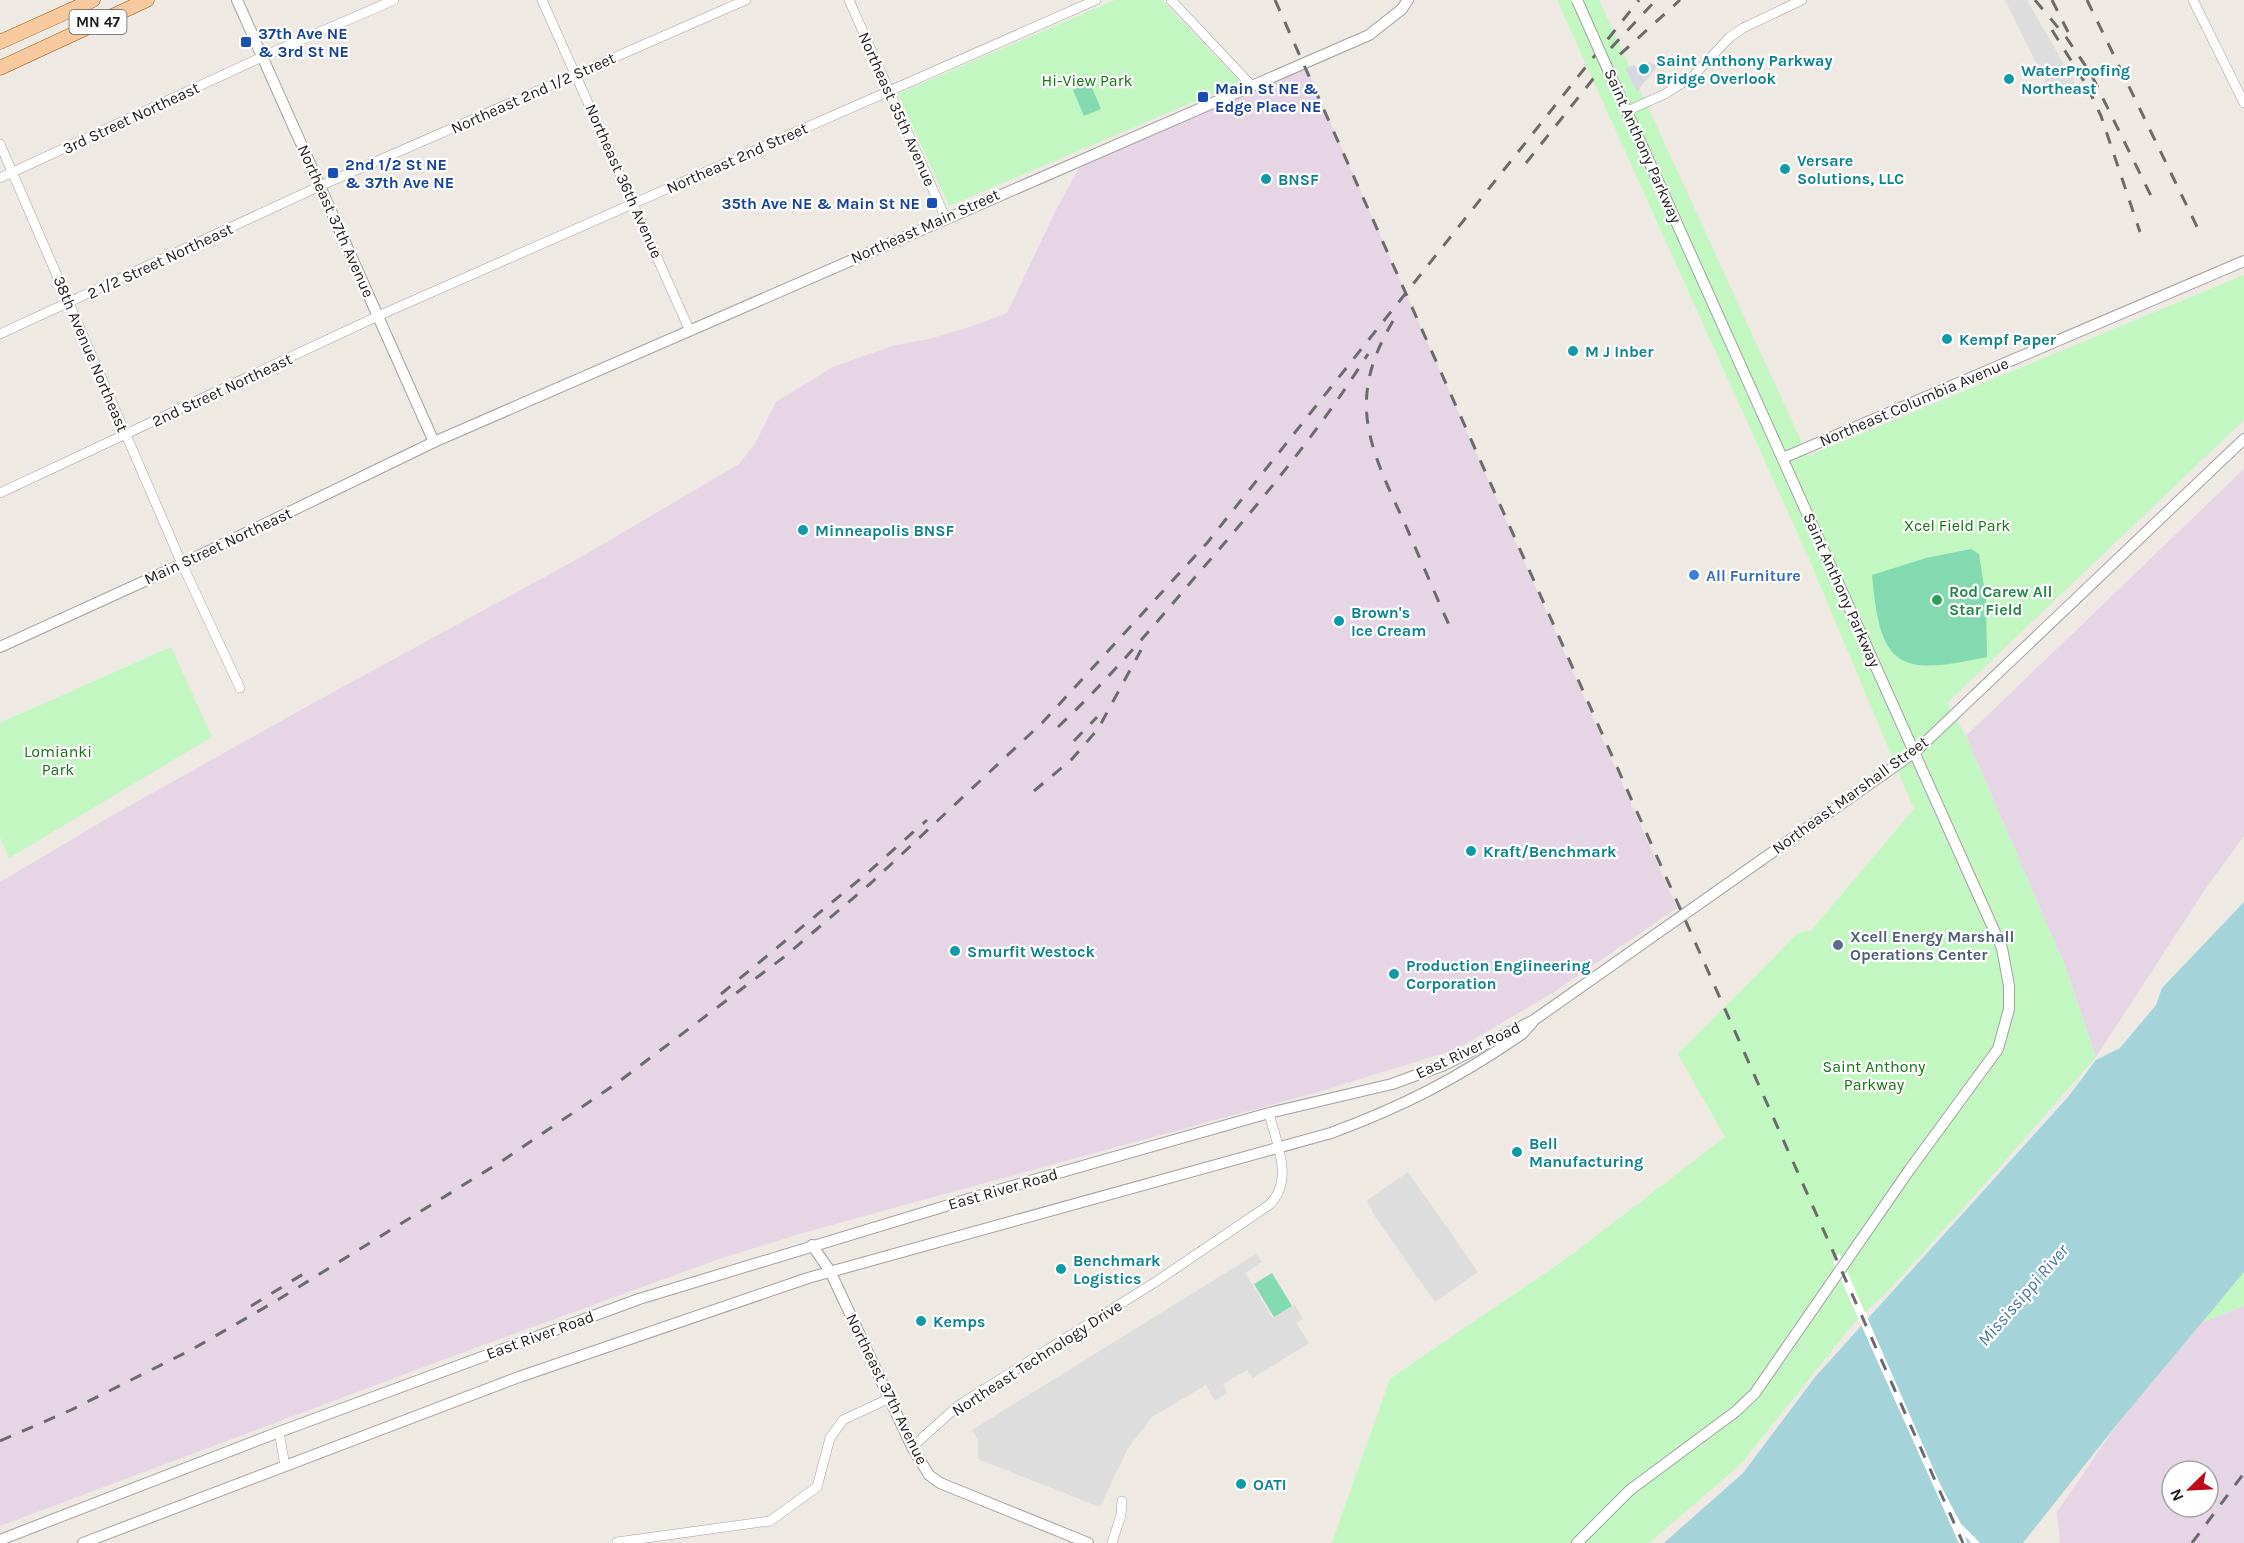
<svg xmlns="http://www.w3.org/2000/svg" width="2244" height="1543" font-family="Karla,sans-serif">
  <rect width="100%" height="100%" fill="#eee9e3"/>
  <g fill="#e6d5e5" fill-rule="evenodd">
    <polygon points="1306,67 1677,908 1554,992 1457,1049 1325,1090 806,1232 719,1259 445,1359 0,1526 0,882 115,814 317,701 583,556 739,464 755,444 776,402 833,367 892,346 929,339 973,326 1007,313 1056,210 1081,165"/>
    <polygon points="2244,469 2244,836 2206,888 2096,1057 2065,966 1966,736"/>
    <path d="M2244 1306V1543H2060L2057 1512 2118 1423 2202 1322ZM2172 1471H2208V1507H2172Z"/>
  </g>
  <g fill="#c2f7c1">
    <polygon points="1115,0 1162,0 1240,82 949,206 898,94"/>
    <polygon points="1557,0 1599,0 1808,456 2244,275 2244,420 1947,703 1966,736 2065,966 2096,1057 1967,1204 1887,1292 1854,1323 1740,1465 1649,1543 1332,1543 1390,1379 1570,1256 1725,1137 1678,1054 1798,933 1811,931 1914,809 1810,561"/>
    <polygon points="171,647 212,737 9,858 0,837 0,723"/>
    <polygon points="2244,1272 2244,1306 2202,1322"/>
  </g>
  <g fill="#84dab0">
    <polygon points="1090,83 1101,109 1084,116 1073,90"/>
    <path d="M1971 549 1979 554 1986 599 1987 657C1899 676 1880 669 1872 575L1926 558Z"/>
    <polygon points="1272,1273 1292,1306 1274,1317 1254,1284"/>
  </g>
  <g fill="#ddd">
    <polygon points="2005,0 2027,0 2075,83 2052,95"/>
    <polygon points="1408,1172 1478,1272 1435,1302 1374,1215 1367,1200"/>
    <polygon points="1256,1254 1262,1262 1245,1273 1273,1318 1295,1305 1303,1319 1296,1323 1309,1343 1253,1378 1247,1370 1223,1384 1227,1393 1215,1401 1206,1385 1152,1417 1128,1448 1100,1507 978,1459 978,1440 972,1430"/>
  </g>
  <polygon fill="#d7d8e3" points="1648,62 1658,66 1637,91 1625,69 1634,65 1637,68 1641,63 1644,66"/>
  <polygon fill="#a5d3da" points="2244,902 2244,1272 2118,1423 2023,1543 1973,1543 1976,1535 1969,1543 1664,1543 1743,1473 1816,1376 2068,1097 2096,1060 2120,1048 2156,1005 2162,988"/>
  <polygon fill="#fff" points="1839,1253 1940,1484 1961,1524 1980,1543 1972,1543 1965,1536 1967,1543 1959,1543 1833,1262"/>
  <g fill="none" stroke-linecap="round" stroke-linejoin="round">
    <g stroke="#a1a1a1" stroke-width="10">
      <g id="minor">
        <polyline points="542,0 689,329"/>
        <polyline points="849,0 945,217"/>
        <polyline points="1171,0 1251,85"/>
        <polyline points="2193,0 2244,103"/>
        <polyline points="1627,111 1665,94 1693,76 1730,37 1743,28 1802,0"/>
        <polyline points="0,144 182,564 240,688"/>
        <polyline points="0,178 262,57 394,0"/>
        <polyline points="0,334 320,186 746,0"/>
        <polyline points="0,493 378,316 1096,0"/>
        <polyline points="279,1432 285,1466"/>
        <path d="M912 1447 959 1405 1157 1281 1269 1205C1295 1180 1276 1143 1269 1113"/>
        <polyline points="617,1542 770,1521 817,1487 830,1438 843,1420 890,1398"/>
        <polyline points="1112,1543 1121,1515 1122,1501"/>
      </g>
    </g>
    <g stroke="#a1a1a1" stroke-width="12">
      <g id="tertiary">
        <polyline points="237,0 434,442"/>
        <polyline points="1783,458 2244,261"/>
        <polyline points="0,647 182,564 434,442 1369,35 1402,9 1408,0"/>
        <polyline points="812,1245 830,1271 912,1447 929,1475 940,1483 1088,1543"/>
        <polyline points="0,1540 279,1432 639,1299 995,1191 1269,1113 1392,1084 1444,1065 1534,1020 1915,752 2244,439"/>
        <path d="M83 1543 519 1377 808 1278 1331 1133C1404 1106 1458 1078 1522 1034L1532 1023"/>
        <polyline points="1577,1543 1630,1490 1735,1412 1755,1393 1910,1169 1998,1049 2009,1009 2009,986 2002,948 1609,72"/>
      </g>
    </g>
    <g stroke="#8f5506" stroke-width="15">
      <g id="primary">
        <polyline points="0,42 93,0"/>
        <polyline points="0,68 147,0"/>
      </g>
    </g>
    <use href="#minor" stroke="#fff" stroke-width="9"/>
    <use href="#tertiary" stroke="#fff" stroke-width="10"/>
    <use href="#primary" stroke="#f8c89e" stroke-width="14"/>
    <g stroke="#6b6b6b" stroke-width="3" stroke-dasharray="12 12" stroke-linecap="butt">
      <polyline points="1275,0 1963,1543"/>
      <polyline points="2035,0 2066,37 2091,74 2153,200"/>
      <polyline points="2052,0 2068,32"/>
      <polyline points="2087,0 2201,235"/>
      <polyline points="2052,30 2092,94"/>
      <polyline points="1611,48 1656,0"/>
      <polyline points="2088,88 2101,116 2140,232"/>
      <polyline points="1526,163 1593,79 1680,0"/>
      <path d="M1393 321C1345 401 1370 448 1405 524 1421 561 1437 598 1453 634"/>
      <path d="M1058 727C1108 680 1152 628 1196 576 1258 505 1318 433 1368 354"/>
      <polyline points="1074,741 1097,717"/>
      <polyline points="1034,791 1072,759 1098,729 1141,650"/>
      <polyline points="721,994 865,875 927,820"/>
      <polyline points="251,1306 308,1271"/>
      <polyline points="0,1441 71,1410 191,1350 276,1301 502,1161 617,1083 784,957 871,883 1043,722 1207,543 1639,0"/>
      <polyline points="2192,1543 2244,1473"/>
    </g>
    <g stroke="#a1a1a1" stroke-width="12" stroke-linecap="butt">
      <polyline id="tertiary-bridge" points="1577,0 1609,72"/>
    </g>
    <use href="#tertiary-bridge" stroke="#fff" stroke-width="10"/>
  </g>
  <g fill="#1a4fb4" stroke="#fff" stroke-width="2">
    <rect x="240" y="36" width="12" height="12" rx="3"/>
    <rect x="1197" y="91" width="12" height="12" rx="3"/>
    <rect x="327" y="167" width="12" height="12" rx="3"/>
    <rect x="926" y="197" width="12" height="12" rx="3"/>
  </g>
  <g fill="#0f9aa8" stroke="#fff" stroke-width="2">
    <circle cx="1644" cy="69" r="6"/>
    <circle cx="2009" cy="79" r="6"/>
    <circle cx="1785" cy="169" r="6"/>
    <circle cx="1266" cy="179" r="6"/>
    <circle cx="1947" cy="339" r="6"/>
    <circle cx="1573" cy="351" r="6"/>
    <circle cx="803" cy="530" r="6"/>
    <circle cx="1339" cy="621" r="6"/>
    <circle cx="1471" cy="851" r="6"/>
    <circle cx="955" cy="951" r="6"/>
    <circle cx="1394" cy="974" r="6"/>
    <circle cx="1517" cy="1152" r="6"/>
    <circle cx="1061" cy="1269" r="6"/>
    <circle cx="921" cy="1321" r="6"/>
    <circle cx="1241" cy="1484" r="6"/>
  </g>
  <circle fill="#3f7fe0" stroke="#fff" stroke-width="2" cx="1694" cy="575" r="6"/>
  <circle fill="#2e9e5b" stroke="#fff" stroke-width="2" cx="1937" cy="600" r="6"/>
  <circle fill="#5c6f8a" stroke="#fff" stroke-width="2" cx="1838" cy="945" r="6"/>
  <g text-anchor="middle" dominant-baseline="central" stroke-width="4.5" stroke-linejoin="round" paint-order="stroke">
    <rect fill="#fff" stroke="#616161" stroke-width="1.5" x="69.5" y="10" width="57" height="24" rx="4.5"/>
    <g font-size="15" font-weight="bold" fill="#1d1d1d">
      <text x="98" y="22">MN 47</text>
    </g>
    <g font-size="16" font-weight="bold" fill="#164399" stroke="#fff" text-anchor="start">
      <text x="258" y="33">37th Ave NE<tspan x="258" dy="18">&amp; 3rd St NE</tspan></text>
      <text x="1215" y="88">Main St NE &amp;<tspan x="1215" dy="18">Edge Place NE</tspan></text>
      <text x="345" y="164">2nd 1/2 St NE<tspan x="345" dy="18">&amp; 37th Ave NE</tspan></text>
      <text x="920" y="203" text-anchor="end">35th Ave NE &amp; Main St NE</text>
    </g>
    <g font-size="16" font-weight="bold" fill="#0d838f" stroke="#fff" text-anchor="start">
      <text x="1656" y="60">Saint Anthony Parkway<tspan x="1656" dy="18">Bridge Overlook</tspan></text>
      <text x="2021" y="70">WaterProofing<tspan x="2021" dy="18">Northeast</tspan></text>
      <text x="1797" y="160">Versare<tspan x="1797" dy="18">Solutions, LLC</tspan></text>
      <text x="1278" y="179">BNSF</text>
      <text x="1959" y="339">Kempf Paper</text>
      <text x="1585" y="351">M J Inber</text>
      <text x="815" y="530">Minneapolis BNSF</text>
      <text x="1351" y="612">Brown's<tspan x="1351" dy="18">Ice Cream</tspan></text>
      <text x="1483" y="851">Kraft/Benchmark</text>
      <text x="967" y="951">Smurfit Westock</text>
      <text x="1406" y="965">Production Engiineering<tspan x="1406" dy="18">Corporation</tspan></text>
      <text x="1529" y="1143">Bell<tspan x="1529" dy="18">Manufacturing</tspan></text>
      <text x="1073" y="1260">Benchmark<tspan x="1073" dy="18">Logistics</tspan></text>
      <text x="933" y="1321">Kemps</text>
      <text x="1253" y="1484">OATI</text>
    </g>
    <g font-size="16" fill="#117610" stroke="#fff">
      <text x="1087" y="80">Hi-View Park</text>
      <text x="1957" y="525">Xcel Field Park</text>
      <text x="58" y="751">Lomianki<tspan x="58" dy="18">Park</tspan></text>
      <text x="1874" y="1066">Saint Anthony<tspan x="1874" dy="18">Parkway</tspan></text>
    </g>
    <g font-size="16" fill="#1d1d1d" stroke="#fff">
      <text transform="translate(533 93) rotate(-24)">Northeast 2nd 1/2 Street</text>
      <text transform="translate(897 109) rotate(66)">Northeast 35th Avenue</text>
      <text transform="translate(131 118) rotate(-25)">3rd Street Northeast</text>
      <text transform="translate(1643 146) rotate(66)">Saint Anthony Parkway</text>
      <text transform="translate(737 158) rotate(-24)">Northeast 2nd Street</text>
      <text transform="translate(624 181) rotate(66)">Northeast 36th Avenue</text>
      <text transform="translate(336 221) rotate(66)">Northeast 37th Avenue</text>
      <text transform="translate(925 226) rotate(-24)">Northeast Main Street</text>
      <text transform="translate(160 261) rotate(-25)">2 1/2 Street Northeast</text>
      <text transform="translate(91 354) rotate(67)">38th Avenue Northeast</text>
      <text transform="translate(222 390) rotate(-25)">2nd Street Northeast</text>
      <text transform="translate(1914 402) rotate(-23)">Northeast Columbia Avenue</text>
      <text transform="translate(218 546) rotate(-25)">Main Street Northeast</text>
      <text transform="translate(1842 590) rotate(66)">Saint Anthony Parkway</text>
      <text transform="translate(1850 795) rotate(-36)">Northeast Marshall Street</text>
      <text transform="translate(1468 1050) rotate(-25)">East River Road</text>
      <text transform="translate(1003 1189) rotate(-16)">East River Road</text>
      <text transform="translate(540 1335) rotate(-20)">East River Road</text>
      <text transform="translate(1037 1358) rotate(-33)">Northeast Technology Drive</text>
      <text transform="translate(887 1389) rotate(64)">Northeast 37th Avenue</text>
    </g>
    <g font-size="16" font-weight="bold" fill="#366cbe" stroke="#fff" text-anchor="start">
      <text x="1706" y="575">All Furniture</text>
    </g>
    <g font-size="16" font-weight="bold" fill="#27864d" stroke="#fff" text-anchor="start">
      <text x="1949" y="591">Rod Carew All<tspan x="1949" dy="18">Star Field</tspan></text>
    </g>
    <g font-size="16" font-weight="bold" fill="#4e5e75" stroke="#fff" text-anchor="start">
      <text x="1850" y="936">Xcell Energy Marshall<tspan x="1850" dy="18">Operations Center</tspan></text>
    </g>
    <g font-size="18" font-style="italic" fill="#487899" stroke="#fff">
      <text transform="translate(2023 1295) rotate(-49)">Mississippi River</text>
    </g>
  </g>
  <g transform="translate(2190 1489) rotate(246)"><circle r="28" fill="#ffffff" stroke="#a5a5a5" stroke-width="1.5"/>
  <path d="M0-4.5L10 22L0 15L-10 22Z" fill="#c1081a"/>
  <text y="-9" font-size="16" font-weight="bold" text-anchor="middle" fill="#1d1d1d">N</text>
  </g>
</svg>
